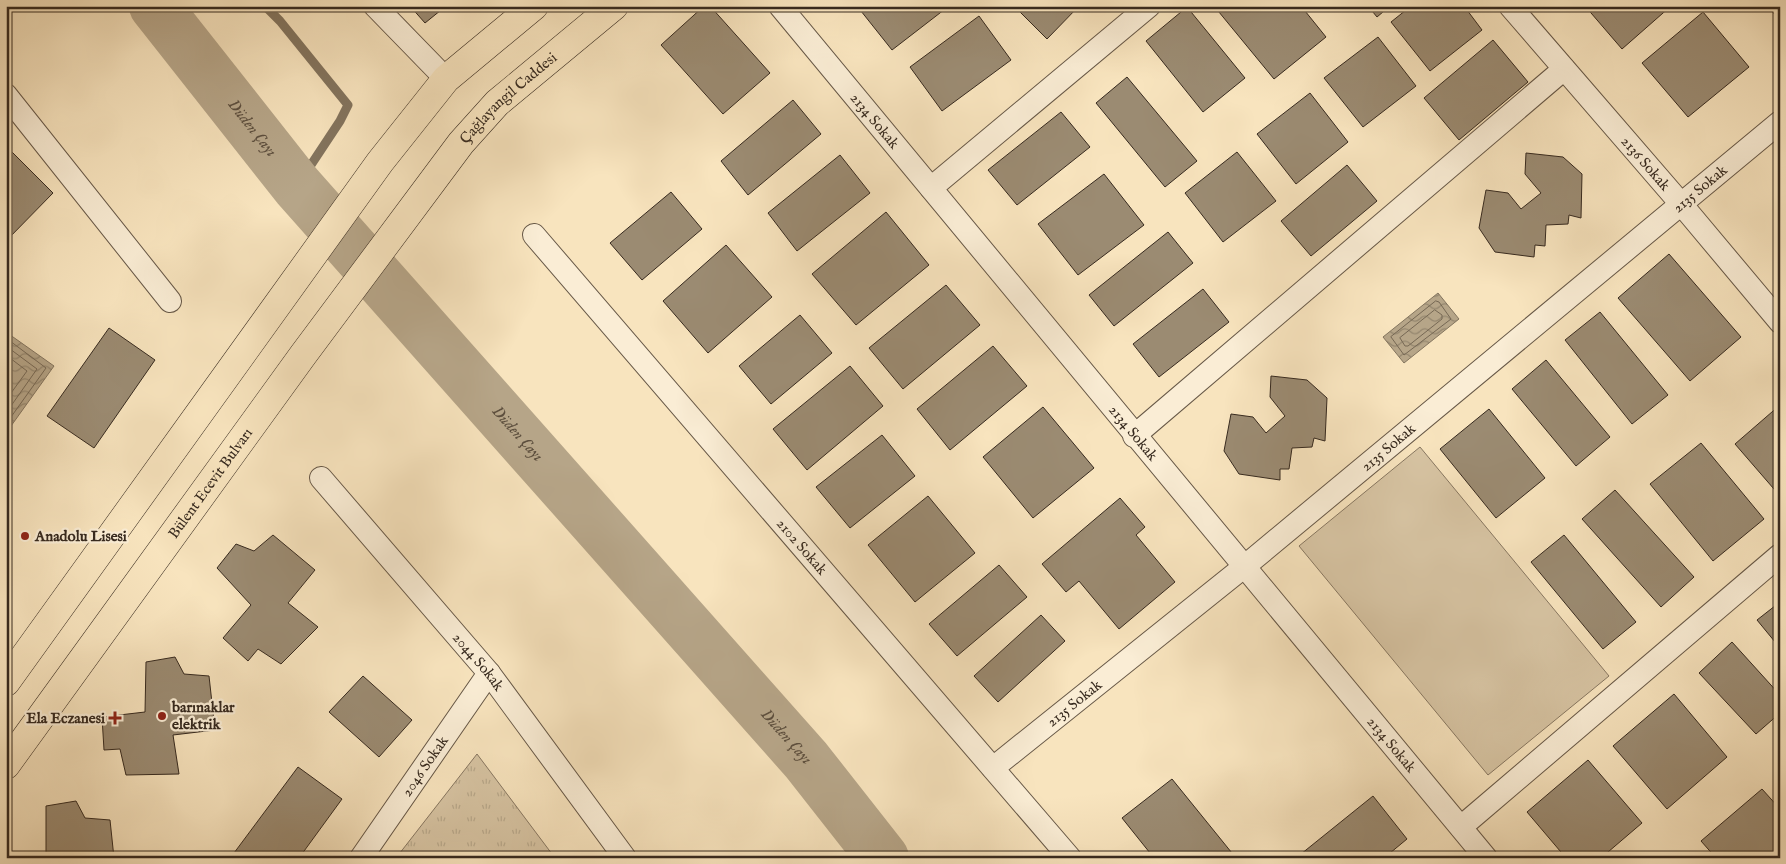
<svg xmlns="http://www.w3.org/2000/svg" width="1786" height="864" font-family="'IM FELL English',serif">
  <defs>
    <pattern id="grass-tufts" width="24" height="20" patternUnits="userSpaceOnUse" patternTransform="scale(1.25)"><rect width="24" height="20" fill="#d7c4a3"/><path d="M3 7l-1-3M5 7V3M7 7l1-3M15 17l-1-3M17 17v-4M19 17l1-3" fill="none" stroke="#b9a98c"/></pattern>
    <pattern id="water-waves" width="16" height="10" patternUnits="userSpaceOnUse" patternTransform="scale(1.25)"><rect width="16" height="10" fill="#b6a588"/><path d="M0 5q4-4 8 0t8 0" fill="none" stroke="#95876f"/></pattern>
  </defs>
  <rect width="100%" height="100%" fill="#f8e4be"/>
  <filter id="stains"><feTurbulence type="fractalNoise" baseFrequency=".004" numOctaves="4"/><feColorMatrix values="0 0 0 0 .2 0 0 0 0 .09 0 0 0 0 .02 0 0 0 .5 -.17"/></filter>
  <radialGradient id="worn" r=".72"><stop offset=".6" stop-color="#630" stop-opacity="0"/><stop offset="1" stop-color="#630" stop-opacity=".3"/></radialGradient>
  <polygon fill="url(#grass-tufts)" stroke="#877761" points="477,754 555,858 396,858"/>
  <polygon fill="#d7c4a3" stroke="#877761" points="1420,447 1609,676 1488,775 1299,546"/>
  <g fill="url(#water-waves)" stroke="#83745e">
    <polygon points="1438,293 1459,319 1404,363 1383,337"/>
    <polygon points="6,332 54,366 6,433"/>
  </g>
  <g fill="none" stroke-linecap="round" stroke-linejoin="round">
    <g stroke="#766854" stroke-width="1">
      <polygon points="1436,301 1439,302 1451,319 1404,355 1391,337"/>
      <polygon points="1435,310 1442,315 1442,319 1408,346 1405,346 1400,338"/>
      <polyline points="6,338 46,368 6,424"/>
      <polyline points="6,346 37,369 6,413"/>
      <polyline points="6,355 27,371 6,400"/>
    </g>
    <polyline stroke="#83745e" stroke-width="9" points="265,6 280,21 348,105 340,121 297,186"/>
    <path stroke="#b6a588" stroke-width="52" id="s1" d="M155 6 297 186 806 760 883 858"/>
  </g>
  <g fill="#9b8b72" stroke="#372a1f">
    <polygon points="410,6 446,6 425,23"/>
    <polygon points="704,6 710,6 770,73 723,114 661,45"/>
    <polygon points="857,6 949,6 892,50"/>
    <polygon points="1014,6 1079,6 1047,39"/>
    <polygon points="1214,6 1301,6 1326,37 1274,79"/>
    <polygon points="1368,6 1390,6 1377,17"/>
    <polygon points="1411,6 1464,6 1482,30 1430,71 1391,22"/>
    <polygon points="1585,6 1671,6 1622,49"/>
    <polygon points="1768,6 1780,6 1780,21"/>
    <polygon points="1187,7 1245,78 1203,112 1146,41"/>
    <polygon points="1703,12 1749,67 1688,117 1642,63"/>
    <polygon points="979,16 1011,60 942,111 910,67"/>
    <polygon points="1378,37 1416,86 1363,127 1324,78"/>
    <polygon points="1493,40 1528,82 1459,140 1424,98"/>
    <polygon points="1127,77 1197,161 1165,187 1096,103"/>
    <polygon points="1310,93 1348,142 1296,184 1257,134"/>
    <polygon points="793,100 821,134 748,195 721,161"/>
    <polygon points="1061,112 1090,147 1017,205 988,170"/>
    <polygon points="6,146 53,193 6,241"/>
    <polygon points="1237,152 1276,201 1223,242 1185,193"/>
    <polygon points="1526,153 1563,157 1582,174 1581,218 1569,215 1568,224 1546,225 1545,246 1535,245 1534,257 1495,252 1479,228 1486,190 1508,193 1521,209 1541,193 1525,174"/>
    <polygon points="840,155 870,193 797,251 768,213"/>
    <polygon points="1347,165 1377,201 1311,256 1281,221"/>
    <polygon points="1104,174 1144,225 1078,275 1038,224"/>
    <polygon points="671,192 702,229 642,280 610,243"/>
    <polygon points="886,212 929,265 856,325 812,274"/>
    <polygon points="1168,232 1193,263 1114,326 1089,295"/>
    <polygon points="726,245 772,297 708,353 663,301"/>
    <polygon points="1669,254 1741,337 1690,381 1618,298"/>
    <polygon points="946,285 980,325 903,389 869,348"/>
    <polygon points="1203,289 1229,322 1159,377 1133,344"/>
    <polygon points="1600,312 1668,395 1632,424 1565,340"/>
    <polygon points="800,315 832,353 771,404 739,366"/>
    <polygon points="109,328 155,360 94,448 47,416"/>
    <polygon points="993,346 1027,386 950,450 917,409"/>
    <polygon points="1546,360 1610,437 1576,466 1512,389"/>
    <polygon points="850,366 883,406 807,470 773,429"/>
    <polygon points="1271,376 1307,380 1327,398 1325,441 1314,438 1312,447 1292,448 1289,469 1280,469 1280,480 1239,474 1224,451 1231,414 1253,417 1266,433 1285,416 1270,397"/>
    <polygon points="1780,405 1780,496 1735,444"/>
    <polygon points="1043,407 1094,468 1033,518 983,457"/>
    <polygon points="1489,409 1545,478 1496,518 1440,449"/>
    <polygon points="882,435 915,476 850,528 816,487"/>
    <polygon points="1701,443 1764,519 1713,561 1650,484"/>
    <polygon points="1615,490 1694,577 1661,607 1582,519"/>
    <polygon points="928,496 975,553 915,602 868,545"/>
    <polygon points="1120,498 1145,527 1136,535 1175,582 1119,629 1079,581 1066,592 1042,564"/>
    <polygon points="273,535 315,570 288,603 318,627 281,664 258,649 248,661 223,638 251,605 217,568 236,544 254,551"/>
    <polygon points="1564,535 1636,622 1603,649 1531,562"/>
    <polygon points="999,565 1027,597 957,656 929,624"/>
    <polygon points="1780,602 1780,648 1757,620"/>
    <polygon points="1041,615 1065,641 998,702 974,676"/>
    <polygon points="1732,642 1780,695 1780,713 1756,734 1699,673"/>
    <polygon points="175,657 184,674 209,676 215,730 173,735 179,774 126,775 120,749 104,750 102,717 145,712 146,662"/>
    <polygon points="363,676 412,720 379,757 329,712"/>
    <polygon points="1674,694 1727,757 1667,809 1613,746"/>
    <polygon points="1588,760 1642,823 1601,858 1566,858 1527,812"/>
    <polygon points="298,767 342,799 299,858 240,858 234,853"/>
    <polygon points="1172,779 1236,858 1154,858 1122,818"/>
    <polygon points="1762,789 1780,809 1780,858 1716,858 1701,841"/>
    <polygon points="1373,796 1407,839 1384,858 1303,858 1301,854"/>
    <polygon points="76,801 85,818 110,820 114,858 36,858 46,857 46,806"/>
  </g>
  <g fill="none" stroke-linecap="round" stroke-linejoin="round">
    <g stroke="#675847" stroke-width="24">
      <g id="minor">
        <polyline points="375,6 446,79"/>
        <path id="s2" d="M780 6 1486 858"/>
        <path id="s3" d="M1510 6 1682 205 1780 322"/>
        <polyline points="6,95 170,301"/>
        <polyline points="931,188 1149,6"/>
        <path id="s4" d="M534 235 1070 858"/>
        <polyline points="1134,436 1564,69"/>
        <path id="s5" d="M321 478 489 673 625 858"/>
        <path id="s6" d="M993 768 1245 566 1780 122"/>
        <polyline points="1461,827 1780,555"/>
        <path id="s7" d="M361 858 489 673"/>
      </g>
    </g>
    <g stroke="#372a1f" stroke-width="29">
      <g id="primary">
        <polyline points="6,682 380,162 446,79 534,6"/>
        <path id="s8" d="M6 765 303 355 461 143 497 103 614 6"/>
      </g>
    </g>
    <use href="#minor" stroke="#faedd5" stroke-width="22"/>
    <use href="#primary" stroke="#f8e4be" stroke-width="28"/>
  </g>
  <g fill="#8f2418" stroke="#faedd5" stroke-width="2">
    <circle cx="25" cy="536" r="5"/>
    <circle cx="162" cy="716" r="5"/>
    <path d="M112.5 710.5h5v5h5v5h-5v5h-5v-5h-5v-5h5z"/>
  </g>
  <g text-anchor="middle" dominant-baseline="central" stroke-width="4.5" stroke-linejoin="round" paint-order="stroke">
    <g font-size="15" fill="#372a1f" stroke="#faedd5">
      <text stroke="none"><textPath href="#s8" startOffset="836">Çağlayangil Caddesi</textPath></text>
      <text stroke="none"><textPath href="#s2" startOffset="149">2134 Sokak</textPath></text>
      <text stroke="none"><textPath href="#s3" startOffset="208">2136 Sokak</textPath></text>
      <text stroke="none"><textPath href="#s6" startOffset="914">2135 Sokak</textPath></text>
      <text stroke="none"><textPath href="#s2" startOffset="554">2134 Sokak</textPath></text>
      <text stroke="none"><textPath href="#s6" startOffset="509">2135 Sokak</textPath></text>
      <text stroke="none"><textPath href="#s8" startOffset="348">Bülent Ecevit Bulvarı</textPath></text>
      <text stroke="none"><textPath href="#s4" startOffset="411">2102 Sokak</textPath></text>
      <text stroke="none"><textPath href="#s5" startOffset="242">2044 Sokak</textPath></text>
      <text stroke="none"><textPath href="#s6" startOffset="104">2135 Sokak</textPath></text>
      <text stroke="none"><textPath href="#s2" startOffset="959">2134 Sokak</textPath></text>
      <text stroke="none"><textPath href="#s7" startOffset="112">2046 Sokak</textPath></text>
    </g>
    <g font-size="15" font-weight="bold" fill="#372a1f" stroke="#faedd5" text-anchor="start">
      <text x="35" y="536">Anadolu Lisesi</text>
      <text x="172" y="707">barınaklar<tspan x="172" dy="17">elektrik</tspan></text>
      <text x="105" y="718" text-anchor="end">Ela Eczanesi</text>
    </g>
    <g font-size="16" font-style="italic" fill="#5d4f3e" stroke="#faedd5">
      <text stroke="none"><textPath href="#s1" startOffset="156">Düden Çayı</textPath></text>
      <text stroke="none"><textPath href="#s1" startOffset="561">Düden Çayı</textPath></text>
      <text stroke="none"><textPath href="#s1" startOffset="966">Düden Çayı</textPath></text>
    </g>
  </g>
  <rect width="1786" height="864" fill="none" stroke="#f8e4be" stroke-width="25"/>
  <rect x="8" y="8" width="1771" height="849" fill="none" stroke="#372a1f" stroke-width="2.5"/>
  <rect x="12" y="12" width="1761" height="839" fill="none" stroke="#372a1f"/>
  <rect width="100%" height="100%" filter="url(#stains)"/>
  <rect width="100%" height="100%" fill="url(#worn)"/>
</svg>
